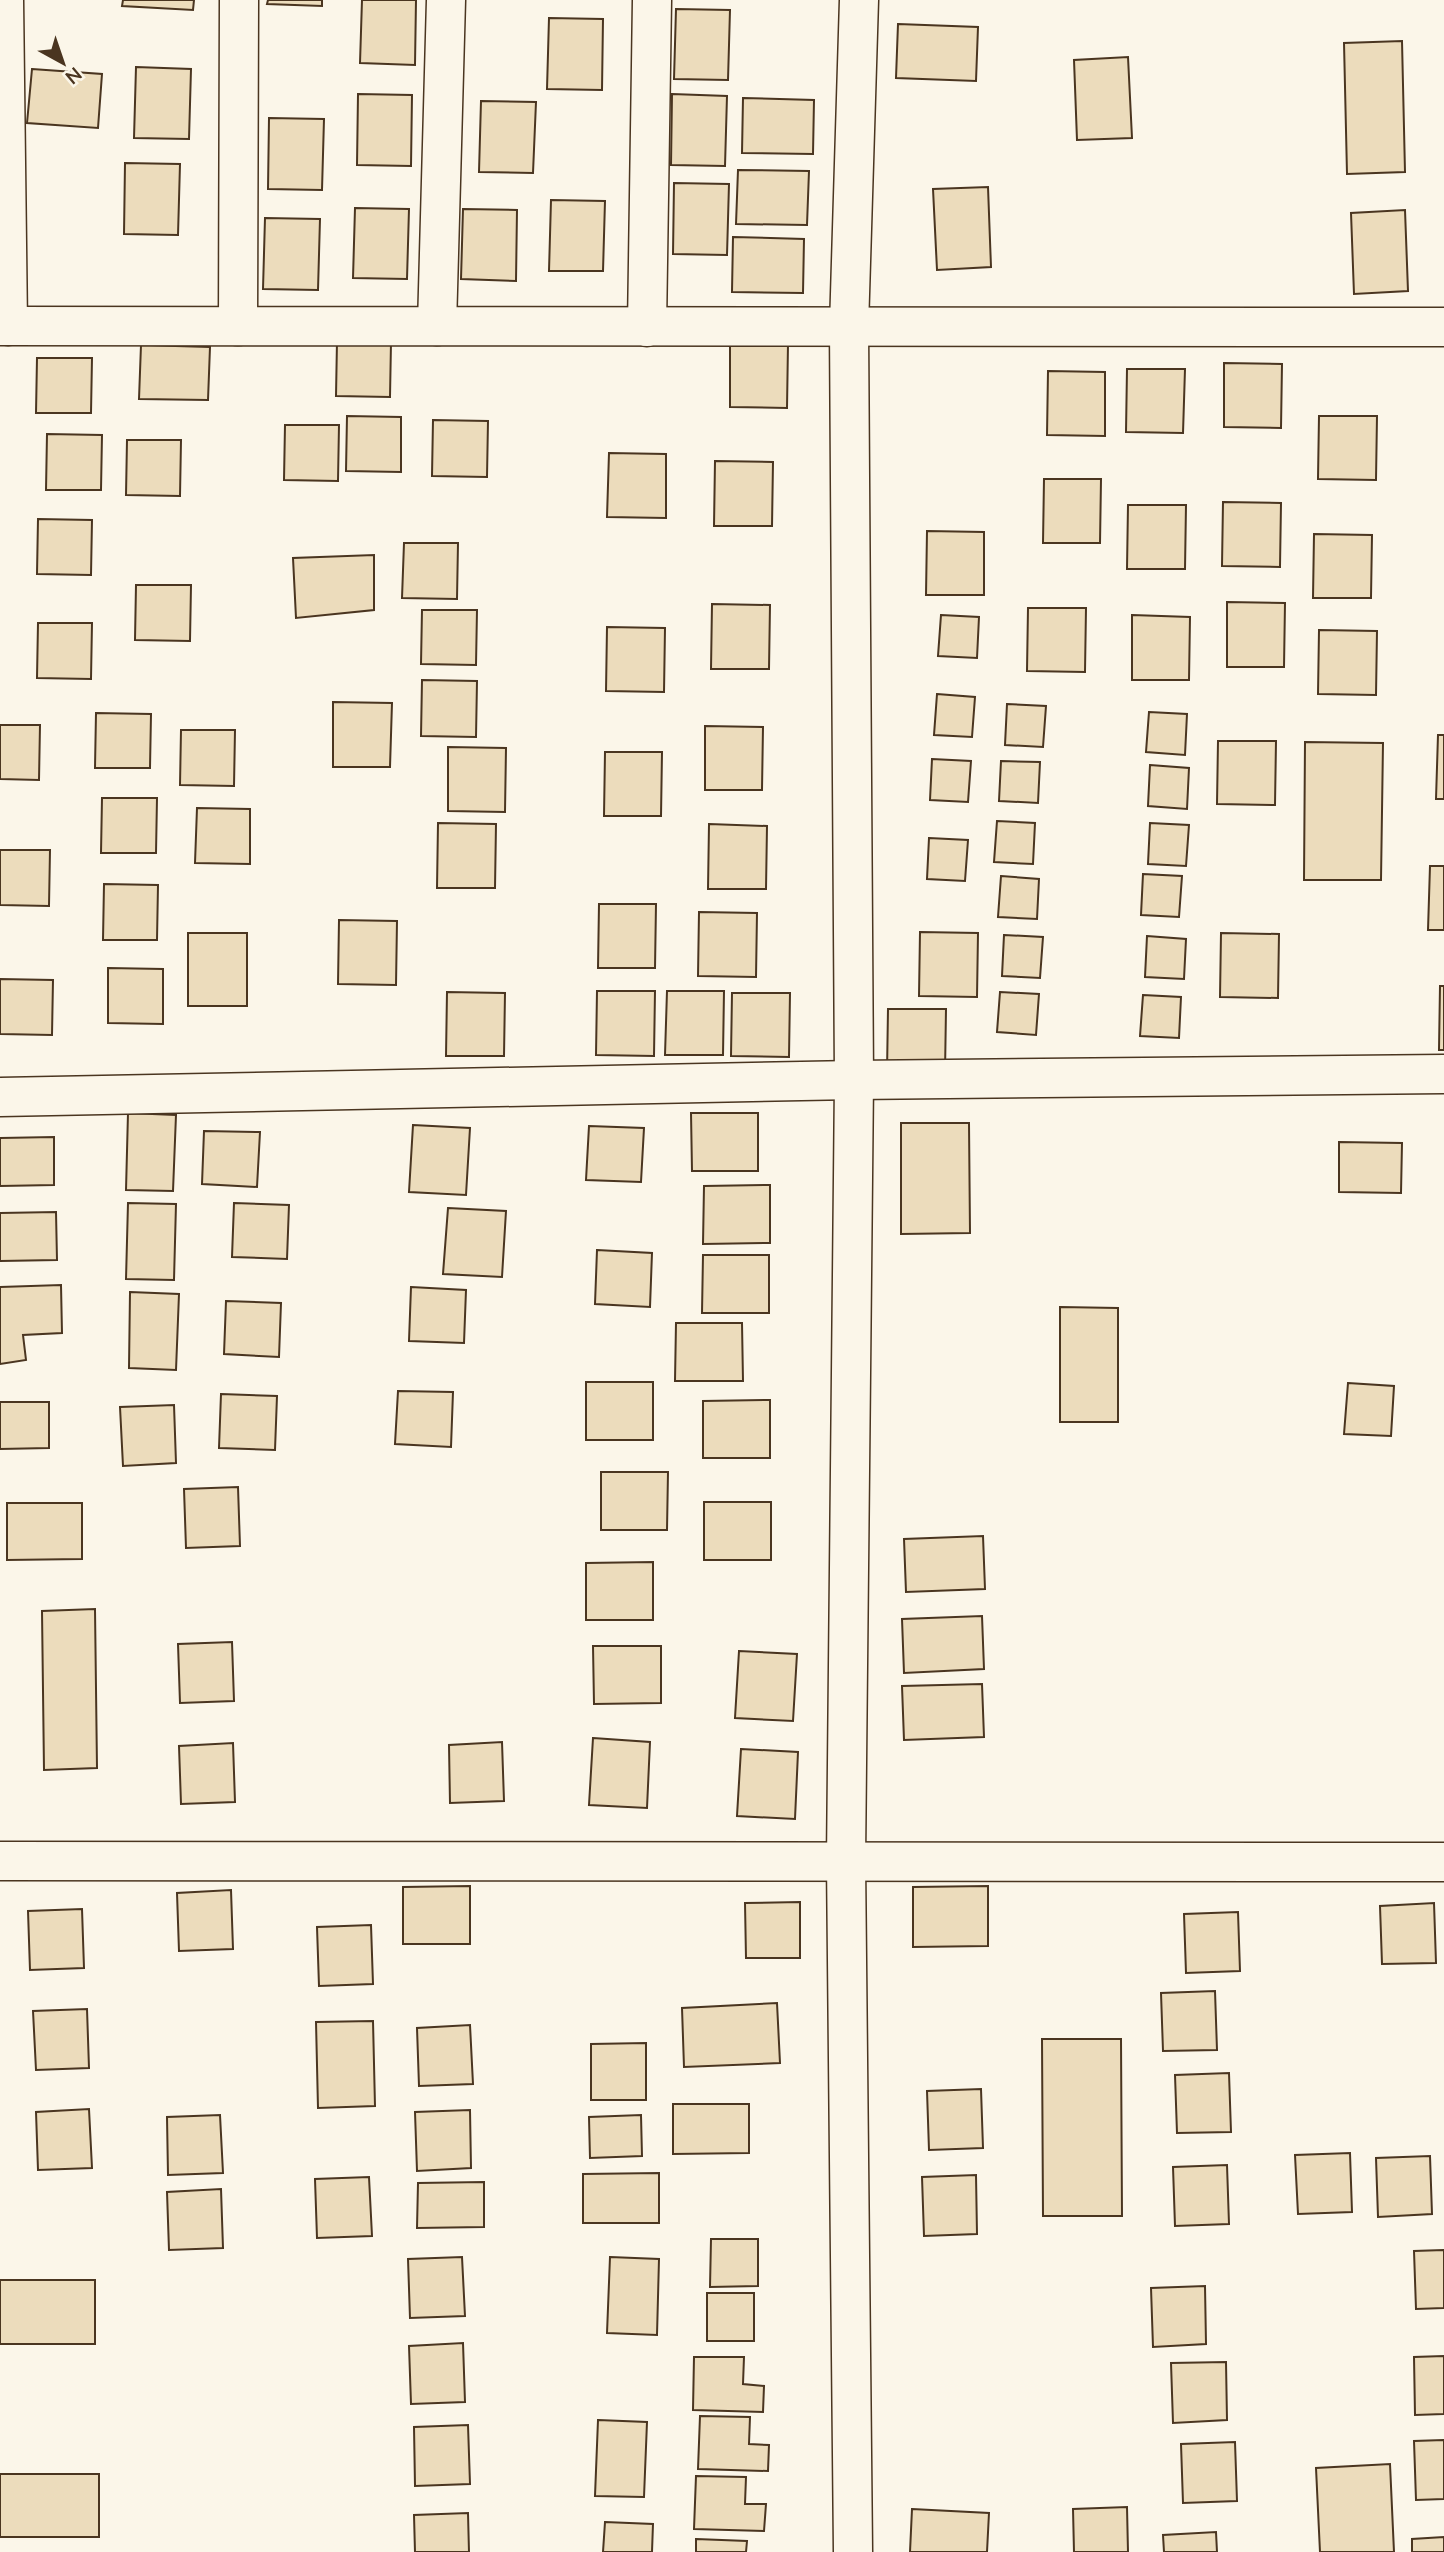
<svg xmlns="http://www.w3.org/2000/svg" width="1444" height="2552" font-family="'Nunito Sans',sans-serif">
  <rect width="100%" height="100%" fill="#fbf6e9"/>
  <g fill="#ecdcbc" stroke="#4a3520" stroke-width="2">
    <polygon points="123,0 194,0 193,10 122,6"/>
    <polygon points="268,0 322,0 322,6 267,4"/>
    <polygon points="362,0 416,0 415,65 360,63"/>
    <polygon points="676,9 730,10 728,80 674,79"/>
    <polygon points="549,18 603,19 602,90 547,89"/>
    <polygon points="898,24 978,27 976,81 896,78"/>
    <polygon points="1402,41 1405,172 1347,174 1344,43"/>
    <polygon points="1128,57 1132,138 1077,140 1074,60"/>
    <polygon points="136,67 191,69 189,139 134,138"/>
    <polygon points="32,69 102,74 98,128 27,123"/>
    <polygon points="358,94 412,95 411,166 357,165"/>
    <polygon points="672,94 727,96 725,166 671,165"/>
    <polygon points="743,98 814,100 813,154 742,153"/>
    <polygon points="481,101 536,102 533,173 479,172"/>
    <polygon points="269,118 324,119 322,190 268,189"/>
    <polygon points="125,163 180,164 178,235 124,234"/>
    <polygon points="738,170 809,171 807,225 736,224"/>
    <polygon points="674,183 729,184 727,255 673,254"/>
    <polygon points="988,187 991,267 937,270 933,189"/>
    <polygon points="551,200 605,201 603,271 549,271"/>
    <polygon points="355,208 409,209 407,279 353,278"/>
    <polygon points="463,209 517,210 516,281 461,279"/>
    <polygon points="1405,210 1408,291 1354,294 1351,213"/>
    <polygon points="265,218 320,219 318,290 263,289"/>
    <polygon points="733,237 804,239 803,293 732,292"/>
    <polygon points="337,341 391,342 390,397 336,396"/>
    <polygon points="730,343 788,344 787,408 730,407"/>
    <polygon points="141,345 210,347 208,400 139,399"/>
    <polygon points="37,358 92,358 91,413 36,413"/>
    <polygon points="1224,363 1282,364 1281,428 1224,427"/>
    <polygon points="1127,369 1185,369 1183,433 1126,432"/>
    <polygon points="1048,371 1105,372 1105,436 1047,435"/>
    <polygon points="347,416 401,417 401,472 346,471"/>
    <polygon points="1319,416 1377,416 1376,480 1318,479"/>
    <polygon points="433,420 488,421 487,477 432,476"/>
    <polygon points="285,425 339,425 338,481 284,480"/>
    <polygon points="47,434 102,435 101,490 46,490"/>
    <polygon points="127,440 181,440 180,496 126,495"/>
    <polygon points="609,453 666,454 666,518 607,517"/>
    <polygon points="715,461 773,462 772,526 714,526"/>
    <polygon points="1044,479 1101,479 1100,543 1043,543"/>
    <polygon points="1223,502 1281,503 1280,567 1222,566"/>
    <polygon points="1128,505 1186,505 1185,569 1127,569"/>
    <polygon points="38,519 92,520 91,575 37,574"/>
    <polygon points="927,531 984,532 984,595 926,595"/>
    <polygon points="1314,534 1372,535 1371,598 1313,598"/>
    <polygon points="404,543 458,543 457,599 402,598"/>
    <polygon points="374,555 374,610 296,618 293,558"/>
    <polygon points="136,585 191,585 190,641 135,640"/>
    <polygon points="1227,602 1285,603 1284,667 1227,667"/>
    <polygon points="712,604 770,605 769,669 711,669"/>
    <polygon points="1028,608 1086,608 1085,672 1027,671"/>
    <polygon points="422,610 477,610 476,665 421,664"/>
    <polygon points="941,615 979,617 977,658 938,656"/>
    <polygon points="1132,615 1190,617 1189,680 1132,680"/>
    <polygon points="38,623 92,623 91,679 37,678"/>
    <polygon points="607,627 665,628 664,692 606,691"/>
    <polygon points="1319,630 1377,631 1376,695 1318,694"/>
    <polygon points="422,680 477,681 476,737 421,736"/>
    <polygon points="937,694 975,697 972,737 934,735"/>
    <polygon points="333,702 392,703 390,767 333,767"/>
    <polygon points="1007,704 1046,706 1043,747 1005,745"/>
    <polygon points="1149,712 1187,714 1185,755 1146,752"/>
    <polygon points="96,713 151,714 150,768 95,768"/>
    <polygon points="0,725 40,725 39,780 0,779"/>
    <polygon points="705,726 763,727 762,790 705,790"/>
    <polygon points="181,730 235,730 234,786 180,785"/>
    <polygon points="1438,735 1444,735 1444,799 1436,799"/>
    <polygon points="1218,741 1276,741 1275,805 1217,804"/>
    <polygon points="1305,742 1383,743 1381,880 1304,880"/>
    <polygon points="448,747 506,748 505,812 448,811"/>
    <polygon points="605,752 662,752 661,816 604,816"/>
    <polygon points="932,759 971,761 968,802 930,800"/>
    <polygon points="1001,761 1040,762 1038,803 999,801"/>
    <polygon points="1150,765 1189,768 1187,809 1148,806"/>
    <polygon points="102,798 157,798 156,853 101,853"/>
    <polygon points="197,808 250,809 250,864 195,863"/>
    <polygon points="997,821 1035,823 1033,864 994,862"/>
    <polygon points="438,823 496,824 495,888 437,888"/>
    <polygon points="1150,823 1189,825 1186,866 1148,864"/>
    <polygon points="709,824 767,826 766,889 708,889"/>
    <polygon points="929,838 968,840 965,881 927,879"/>
    <polygon points="0,850 50,850 49,906 0,905"/>
    <polygon points="1430,866 1444,866 1444,930 1428,930"/>
    <polygon points="1143,874 1182,876 1179,917 1141,915"/>
    <polygon points="1001,876 1039,879 1037,919 998,917"/>
    <polygon points="104,884 158,885 157,940 103,940"/>
    <polygon points="599,904 656,904 655,968 598,968"/>
    <polygon points="699,912 757,913 756,977 698,976"/>
    <polygon points="339,920 397,921 396,985 338,984"/>
    <polygon points="920,932 978,933 977,997 919,996"/>
    <rect x="188" y="933" width="59" height="73"/>
    <polygon points="1221,933 1279,934 1278,998 1220,997"/>
    <polygon points="1004,935 1043,937 1040,978 1002,976"/>
    <polygon points="1147,936 1186,939 1184,979 1145,977"/>
    <polygon points="108,968 163,969 163,1024 108,1023"/>
    <polygon points="0,979 53,980 52,1035 0,1034"/>
    <polygon points="1440,986 1444,986 1444,1050 1439,1050"/>
    <polygon points="597,991 655,991 654,1056 596,1055"/>
    <polygon points="667,991 724,991 723,1055 665,1055"/>
    <polygon points="447,992 505,993 504,1056 446,1056"/>
    <polygon points="1000,992 1039,994 1036,1035 997,1032"/>
    <polygon points="732,993 790,993 789,1057 731,1056"/>
    <polygon points="1143,995 1181,997 1179,1038 1140,1036"/>
    <polygon points="888,1009 946,1009 945,1073 887,1072"/>
    <polygon points="128,1113 176,1115 173,1191 126,1190"/>
    <polygon points="691,1113 758,1113 758,1171 692,1171"/>
    <polygon points="901,1123 969,1123 970,1233 901,1234"/>
    <polygon points="413,1125 470,1128 466,1195 409,1192"/>
    <polygon points="589,1126 644,1128 641,1182 586,1180"/>
    <polygon points="204,1131 260,1132 257,1187 202,1184"/>
    <polygon points="54,1137 54,1185 0,1186 0,1138"/>
    <polygon points="1339,1142 1402,1143 1401,1193 1339,1192"/>
    <polygon points="770,1185 770,1243 703,1244 704,1186"/>
    <polygon points="128,1203 176,1204 174,1280 126,1279"/>
    <polygon points="234,1203 289,1205 287,1259 232,1257"/>
    <polygon points="448,1208 506,1211 502,1277 443,1274"/>
    <polygon points="56,1212 57,1260 0,1261 0,1213"/>
    <polygon points="597,1250 652,1253 650,1307 595,1304"/>
    <polygon points="703,1255 769,1255 769,1313 702,1313"/>
    <polygon points="61,1285 62,1333 23,1335 26,1360 0,1364 0,1287"/>
    <polygon points="411,1287 466,1290 464,1343 409,1341"/>
    <polygon points="130,1292 179,1294 176,1370 129,1368"/>
    <polygon points="226,1301 281,1303 279,1357 224,1354"/>
    <polygon points="1060,1307 1118,1308 1118,1422 1060,1422"/>
    <polygon points="676,1323 742,1323 743,1381 675,1381"/>
    <rect x="586" y="1382" width="67" height="58"/>
    <polygon points="1348,1383 1394,1386 1391,1436 1344,1434"/>
    <polygon points="398,1391 453,1392 451,1447 395,1444"/>
    <polygon points="221,1394 277,1396 275,1450 219,1448"/>
    <polygon points="770,1400 770,1458 703,1458 703,1401"/>
    <polygon points="0,1402 49,1402 49,1448 0,1449"/>
    <polygon points="174,1405 176,1463 123,1466 120,1407"/>
    <polygon points="601,1472 668,1472 667,1530 601,1530"/>
    <polygon points="238,1487 240,1546 186,1548 184,1489"/>
    <rect x="704" y="1502" width="67" height="58"/>
    <polygon points="7,1503 82,1503 82,1559 7,1560"/>
    <polygon points="983,1536 985,1589 906,1592 904,1539"/>
    <polygon points="653,1562 653,1620 586,1620 586,1563"/>
    <polygon points="95,1609 97,1768 44,1770 42,1611"/>
    <polygon points="982,1616 984,1669 904,1673 902,1619"/>
    <polygon points="232,1642 234,1701 180,1703 178,1644"/>
    <polygon points="593,1646 661,1646 661,1703 594,1704"/>
    <polygon points="739,1651 797,1654 793,1721 735,1718"/>
    <polygon points="982,1684 984,1737 904,1740 902,1686"/>
    <polygon points="593,1738 650,1742 647,1808 589,1805"/>
    <polygon points="502,1742 504,1801 450,1803 449,1745"/>
    <polygon points="233,1743 235,1802 181,1804 179,1746"/>
    <polygon points="741,1749 798,1752 795,1819 737,1816"/>
    <polygon points="470,1886 470,1944 403,1944 403,1887"/>
    <polygon points="988,1886 988,1946 913,1947 913,1887"/>
    <polygon points="231,1890 233,1949 179,1951 177,1893"/>
    <polygon points="800,1902 800,1958 746,1958 745,1903"/>
    <polygon points="1434,1903 1436,1963 1382,1964 1380,1906"/>
    <polygon points="82,1909 84,1968 30,1970 28,1911"/>
    <polygon points="1238,1912 1240,1971 1186,1973 1184,1914"/>
    <polygon points="371,1925 373,1984 319,1986 317,1927"/>
    <polygon points="1215,1991 1217,2050 1163,2051 1161,1993"/>
    <polygon points="777,2003 780,2063 684,2067 682,2008"/>
    <polygon points="87,2009 89,2068 36,2070 33,2011"/>
    <polygon points="373,2021 375,2106 318,2108 316,2022"/>
    <polygon points="470,2025 473,2084 419,2086 417,2028"/>
    <polygon points="1042,2039 1121,2039 1122,2216 1043,2216"/>
    <polygon points="646,2043 646,2100 591,2100 591,2044"/>
    <polygon points="1229,2073 1231,2132 1177,2133 1175,2075"/>
    <polygon points="981,2089 983,2148 929,2150 927,2091"/>
    <polygon points="673,2104 749,2104 749,2153 673,2154"/>
    <polygon points="89,2109 92,2168 38,2170 36,2112"/>
    <polygon points="470,2110 471,2168 417,2171 415,2112"/>
    <polygon points="220,2115 223,2173 168,2175 167,2117"/>
    <polygon points="641,2115 642,2156 590,2158 589,2117"/>
    <polygon points="1350,2153 1352,2212 1298,2214 1295,2155"/>
    <polygon points="1430,2156 1432,2214 1378,2217 1376,2158"/>
    <polygon points="1227,2165 1229,2224 1175,2226 1173,2167"/>
    <polygon points="659,2173 659,2223 583,2223 583,2174"/>
    <polygon points="976,2175 977,2234 924,2236 922,2177"/>
    <polygon points="369,2177 372,2236 317,2238 315,2179"/>
    <polygon points="484,2182 484,2227 417,2228 418,2183"/>
    <polygon points="221,2189 223,2248 169,2250 167,2192"/>
    <polygon points="711,2239 758,2239 758,2286 710,2287"/>
    <polygon points="1444,2250 1444,2308 1416,2309 1414,2251"/>
    <polygon points="462,2257 465,2316 410,2318 408,2259"/>
    <polygon points="610,2257 659,2259 657,2335 607,2333"/>
    <rect x="0" y="2280" width="95" height="64"/>
    <polygon points="1205,2286 1206,2344 1153,2347 1151,2288"/>
    <rect x="707" y="2293" width="47" height="48"/>
    <polygon points="463,2343 465,2402 411,2404 409,2346"/>
    <polygon points="1444,2356 1444,2414 1415,2415 1414,2357"/>
    <polygon points="694,2357 744,2357 743,2384 764,2386 763,2412 693,2410"/>
    <polygon points="1226,2362 1227,2420 1173,2423 1171,2363"/>
    <polygon points="700,2416 750,2417 749,2444 769,2445 768,2471 698,2469"/>
    <polygon points="598,2420 647,2422 644,2497 595,2496"/>
    <polygon points="468,2425 470,2484 415,2486 414,2427"/>
    <polygon points="1444,2440 1444,2499 1416,2500 1414,2441"/>
    <polygon points="1235,2442 1237,2501 1183,2503 1181,2444"/>
    <polygon points="1390,2464 1394,2552 1320,2552 1316,2468"/>
    <rect x="0" y="2474" width="99" height="63"/>
    <polygon points="696,2476 746,2477 745,2504 766,2504 764,2531 694,2529"/>
    <polygon points="1127,2507 1128,2552 1074,2552 1073,2509"/>
    <polygon points="912,2509 989,2513 987,2552 910,2552"/>
    <polygon points="468,2513 469,2552 415,2552 414,2515"/>
    <polygon points="605,2522 653,2524 652,2552 603,2552"/>
    <polygon points="1216,2532 1217,2552 1164,2552 1163,2535"/>
    <polygon points="1444,2537 1444,2552 1412,2552 1412,2539"/>
    <polygon points="696,2539 747,2541 746,2552 696,2552"/>
  </g>
  <g fill="none" stroke-linecap="round" stroke-linejoin="round">
    <g stroke="#4a3520" stroke-width="41">
      <g id="street">
        <polyline points="4,0 8,326"/>
        <polyline points="0,326 1444,327"/>
        <polyline points="238,326 239,0"/>
        <polyline points="437,326 446,0"/>
        <polyline points="647,327 652,0"/>
        <polyline points="0,1097 854,1080 1444,1074"/>
        <polyline points="0,1861 1444,1862"/>
        <polyline points="853,2552 846,1861 854,1080 849,327 859,0"/>
      </g>
    </g>
    <use href="#street" stroke="#fbf6e9" stroke-width="38"/>
  </g>
  <g transform="translate(63 63) rotate(140)" stroke="#fbf6e9" stroke-width="5" paint-order="stroke">
  <path d="M0-5L12 26L0 18L-12 26Z" fill="#4a3520"/>
  <text y="-10" font-size="19" font-weight="bold" text-anchor="middle" fill="#4a3520">N</text>
  </g>
</svg>
